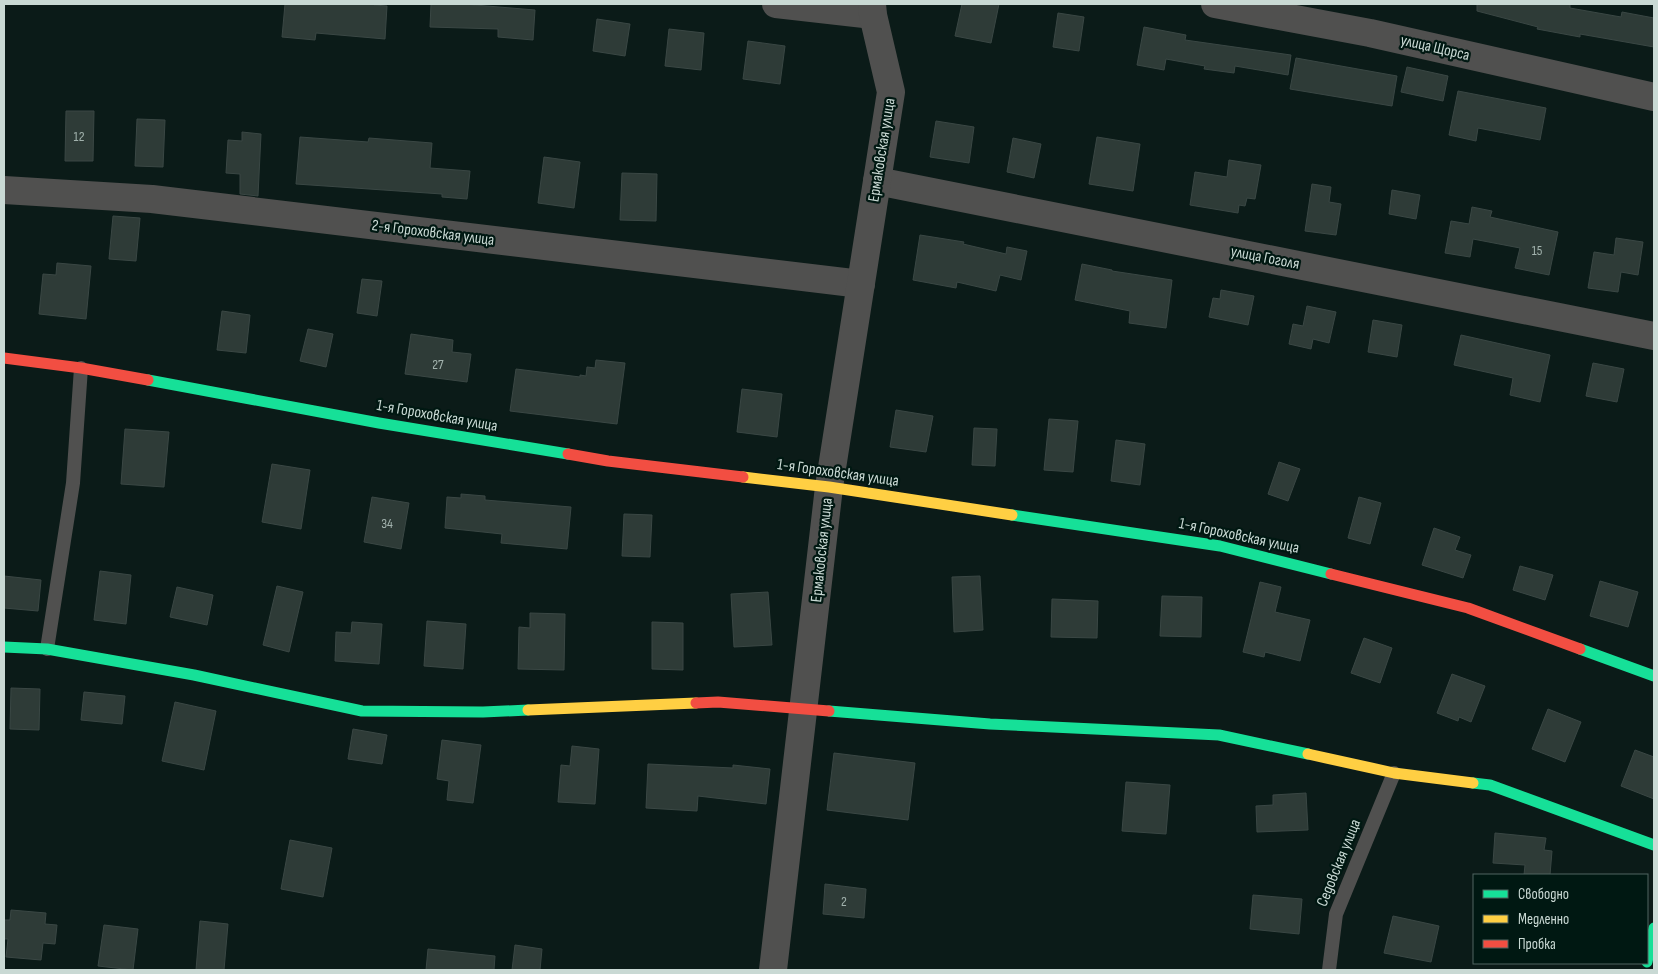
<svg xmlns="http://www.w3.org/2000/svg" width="1658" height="974" font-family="'Sofia Sans Condensed',sans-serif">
  <rect width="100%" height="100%" fill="#0b1b18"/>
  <g fill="#2e3b37" stroke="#3a4744">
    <polygon points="285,4 374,4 374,5 387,6 385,39 316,33 315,40 282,37"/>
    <polygon points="431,4 463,4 535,10 533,40 498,37 498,29 430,27"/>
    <polygon points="962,4 999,4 991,43 955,36"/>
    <polygon points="1477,4 1570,4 1570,8 1621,17 1622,12 1654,18 1654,47 1580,34 1580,37 1537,29 1538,27 1477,11"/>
    <polygon points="1058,13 1084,17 1079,51 1053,47"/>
    <polygon points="597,19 630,24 625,56 593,51"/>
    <polygon points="1144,27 1186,35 1185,40 1291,55 1288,75 1235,66 1234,73 1204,69 1205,66 1166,59 1164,70 1137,65"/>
    <polygon points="669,29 704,33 701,70 665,66"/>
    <polygon points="748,41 785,46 780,84 743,79"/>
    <polygon points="1296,58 1397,76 1392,106 1290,89"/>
    <polygon points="1407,67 1448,76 1443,101 1401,92"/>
    <polygon points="1458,91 1546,108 1540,140 1478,128 1476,141 1449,135"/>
    <polygon points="66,111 94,111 93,161 65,161"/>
    <polygon points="137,119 165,120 163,167 135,166"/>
    <polygon points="936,121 974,127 969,163 930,157"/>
    <polygon points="242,132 261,134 258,196 240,194 240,174 226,173 228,140 242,141"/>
    <polygon points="300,137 368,142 369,138 432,143 430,168 470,171 467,199 442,197 442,194 296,184"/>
    <polygon points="1097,137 1140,144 1133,191 1089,184"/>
    <polygon points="1013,138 1041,144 1034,178 1007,172"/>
    <polygon points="544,157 580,162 574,208 538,203"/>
    <polygon points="1229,160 1261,165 1255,199 1247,198 1245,206 1239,205 1238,213 1190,205 1195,172 1227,177"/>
    <polygon points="622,173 657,174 656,221 620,220"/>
    <polygon points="1312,184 1331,187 1329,202 1341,204 1336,235 1305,231"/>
    <polygon points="1392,190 1420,195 1416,219 1389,214"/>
    <polygon points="1472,207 1492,211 1490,217 1558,232 1549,275 1515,268 1520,248 1473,239 1470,257 1445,253 1451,221 1469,224"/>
    <polygon points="113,216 140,218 136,261 109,259"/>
    <polygon points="920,235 964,242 963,244 1006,254 1007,247 1027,251 1021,280 1000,275 996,291 957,282 956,288 913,280"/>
    <polygon points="1616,238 1643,242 1638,275 1621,272 1618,292 1588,288 1594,252 1614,255"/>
    <polygon points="57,263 91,266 86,319 39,314 43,274 56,275"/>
    <polygon points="1082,264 1112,270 1112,271 1172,280 1166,328 1129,323 1130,311 1075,300"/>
    <polygon points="362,279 382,281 377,316 357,313"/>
    <polygon points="1221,290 1254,296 1248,325 1209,317 1213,298 1220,299"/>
    <polygon points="1307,306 1336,312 1329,343 1313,339 1311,349 1289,344 1293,324 1303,326"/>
    <polygon points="222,311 250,315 246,353 217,350"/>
    <polygon points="1373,320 1402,325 1397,357 1368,352"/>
    <polygon points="308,329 333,334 326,367 300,361"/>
    <polygon points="411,334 453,340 452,352 471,354 467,382 405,374"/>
    <polygon points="1461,335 1550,355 1540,402 1510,395 1513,378 1454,365"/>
    <polygon points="596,360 625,363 617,424 510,411 516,369 580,377 580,375 586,376 587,367 595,368"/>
    <polygon points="1593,363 1624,369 1617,402 1586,396"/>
    <polygon points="742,389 782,394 777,437 737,432"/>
    <polygon points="896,410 933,416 926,452 890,447"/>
    <polygon points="1049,419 1078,421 1073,472 1044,470"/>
    <polygon points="974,428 997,429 995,466 972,465"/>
    <polygon points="125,429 169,432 164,487 121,484"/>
    <polygon points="1116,440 1145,444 1140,485 1111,481"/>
    <polygon points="1279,462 1300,469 1288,501 1268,494"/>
    <polygon points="272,464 310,470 301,529 262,522"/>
    <polygon points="461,494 485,496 485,500 571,507 567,549 501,543 502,534 445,528 447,497 461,498"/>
    <polygon points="372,497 409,503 401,549 364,542"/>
    <polygon points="1359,497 1381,503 1370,544 1348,538"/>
    <polygon points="624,514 652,515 650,557 622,556"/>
    <polygon points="1434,528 1460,537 1455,550 1471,555 1463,578 1422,565"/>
    <polygon points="1520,566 1553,575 1545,600 1513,590"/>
    <polygon points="100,571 131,575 126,624 94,620"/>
    <polygon points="4,576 41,580 38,611 4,608"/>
    <polygon points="980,576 983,630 954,632 952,577"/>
    <polygon points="1600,581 1638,592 1628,627 1590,616"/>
    <polygon points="1260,582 1281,587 1275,612 1310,620 1300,661 1265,652 1264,657 1243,652"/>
    <polygon points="277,586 303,592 289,652 263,645"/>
    <polygon points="177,587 213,595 207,625 170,617"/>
    <polygon points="768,592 772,645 734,647 731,594"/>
    <polygon points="1162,596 1202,597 1201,637 1160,636"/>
    <polygon points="1052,599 1098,601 1097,638 1051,637"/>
    <polygon points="530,613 565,614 564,670 518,669 519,627 530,628"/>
    <polygon points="427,621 466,624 463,669 424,666"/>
    <polygon points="352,622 382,624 379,664 335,661 336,632 351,633"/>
    <polygon points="652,622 683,623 683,670 652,669"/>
    <polygon points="1364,638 1392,648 1380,683 1351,673"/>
    <polygon points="1452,674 1485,686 1471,722 1459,717 1458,721 1437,713"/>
    <polygon points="11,688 40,689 39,730 10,729"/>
    <polygon points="84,692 125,696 122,724 81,720"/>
    <polygon points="175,702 216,711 204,770 162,761"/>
    <polygon points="1548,709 1581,722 1565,762 1532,749"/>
    <polygon points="353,729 387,735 382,764 348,759"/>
    <polygon points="442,740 481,745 473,803 447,800 449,781 437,779"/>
    <polygon points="572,746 599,749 595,804 558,802 561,765 570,766"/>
    <polygon points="1635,750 1654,757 1654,799 1621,786"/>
    <polygon points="834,753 915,763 908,820 827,810"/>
    <polygon points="648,764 733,768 733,765 770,769 766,804 698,796 697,811 646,808"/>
    <polygon points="1126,782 1170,785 1166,834 1122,831"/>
    <polygon points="1306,793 1308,830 1257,832 1256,806 1273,805 1273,795"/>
    <polygon points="1495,833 1546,838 1544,850 1552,851 1550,875 1524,875 1525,865 1493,863"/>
    <polygon points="290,840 332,848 323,897 281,889"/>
    <polygon points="825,884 866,889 864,918 823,914"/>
    <polygon points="1253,895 1302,899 1299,934 1250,929"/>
    <polygon points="11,910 46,913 45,924 57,925 55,944 43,943 41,960 6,957 8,939 4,939 4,920 10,920"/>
    <polygon points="1393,916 1439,926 1431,962 1384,953"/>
    <polygon points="200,921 228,924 224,970 196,970"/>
    <polygon points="104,925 138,929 133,970 98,966"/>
    <polygon points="515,945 542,949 540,970 512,970"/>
    <polygon points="428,949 495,956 494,970 426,970"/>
  </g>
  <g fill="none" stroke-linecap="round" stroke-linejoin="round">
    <g stroke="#50504f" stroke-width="14">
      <polyline points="47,649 73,483 81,368"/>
      <polyline points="1329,970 1336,914 1394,773"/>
    </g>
    <g stroke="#50504f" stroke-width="28">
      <polyline points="776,4 873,15"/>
      <polyline points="1215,4 1370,33 1654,97"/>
      <polyline points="877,181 1654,336"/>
      <polyline points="4,190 152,199 861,284"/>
      <polyline points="773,970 829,487 891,92 873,15 872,4"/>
    </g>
    <g stroke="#16e098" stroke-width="11">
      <polyline points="148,380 379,423 568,454"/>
      <polyline points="1012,515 1220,546 1331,574"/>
      <polyline points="4,647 47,649 194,675 362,711 483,712 528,710"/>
      <polyline points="1580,649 1654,676"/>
      <polyline points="829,711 990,724 1219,735 1308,754"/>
      <polyline points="1473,783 1490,785 1654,845"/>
      <polyline points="1647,962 1654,928"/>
    </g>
    <g stroke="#ffcf43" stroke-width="11">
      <polyline points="743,477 829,487 1012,515"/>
      <polyline points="528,710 696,703"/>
      <polyline points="1308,754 1394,773 1473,783"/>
    </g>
    <g stroke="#f24e42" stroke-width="11">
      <polyline points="4,358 81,368 148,380"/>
      <polyline points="568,454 608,461 743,477"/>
      <polyline points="1331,574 1468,608 1580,649"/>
      <polyline points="696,703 718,702 829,711"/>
    </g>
  </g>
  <g text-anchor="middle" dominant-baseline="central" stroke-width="4.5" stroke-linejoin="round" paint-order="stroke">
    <g font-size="14" fill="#a2b2ad">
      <text x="79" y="136">12</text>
      <text x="1537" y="250">15</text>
      <text x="438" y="364">27</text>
      <text x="387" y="523">34</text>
      <text x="844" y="901">2</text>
    </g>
    <g font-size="16" fill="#c9d9d4" stroke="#001812">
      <text transform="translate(1435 48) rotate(13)">улица Щорса</text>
      <text transform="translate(882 150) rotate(-81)">Ермаковская улица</text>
      <text transform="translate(433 233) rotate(7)">2-я Гороховская улица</text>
      <text transform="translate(1265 258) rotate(11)">улица Гоголя</text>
      <text transform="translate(437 416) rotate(10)">1-я Гороховская улица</text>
      <text transform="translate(838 473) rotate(8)">1-я Гороховская улица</text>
      <text transform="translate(1239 536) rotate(12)">1-я Гороховская улица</text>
      <text transform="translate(822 550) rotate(-84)">Ермаковская улица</text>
      <text transform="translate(1339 863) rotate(-68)">Седовская улица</text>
    </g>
  </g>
  <rect width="1658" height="974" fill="none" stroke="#c9d9d4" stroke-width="10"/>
  <rect x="1473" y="874" width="175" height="90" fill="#001812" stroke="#506560"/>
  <rect x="1483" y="890" width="25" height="8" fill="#16e098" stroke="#506560"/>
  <text x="1518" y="899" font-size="15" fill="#c9d9d4">Свободно</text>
  <rect x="1483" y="915" width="25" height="8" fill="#ffcf43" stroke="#506560"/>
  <text x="1518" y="924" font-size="15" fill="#c9d9d4">Медленно</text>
  <rect x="1483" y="940" width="25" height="8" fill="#f24e42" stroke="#506560"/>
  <text x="1518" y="949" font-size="15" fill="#c9d9d4">Пробка</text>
</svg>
